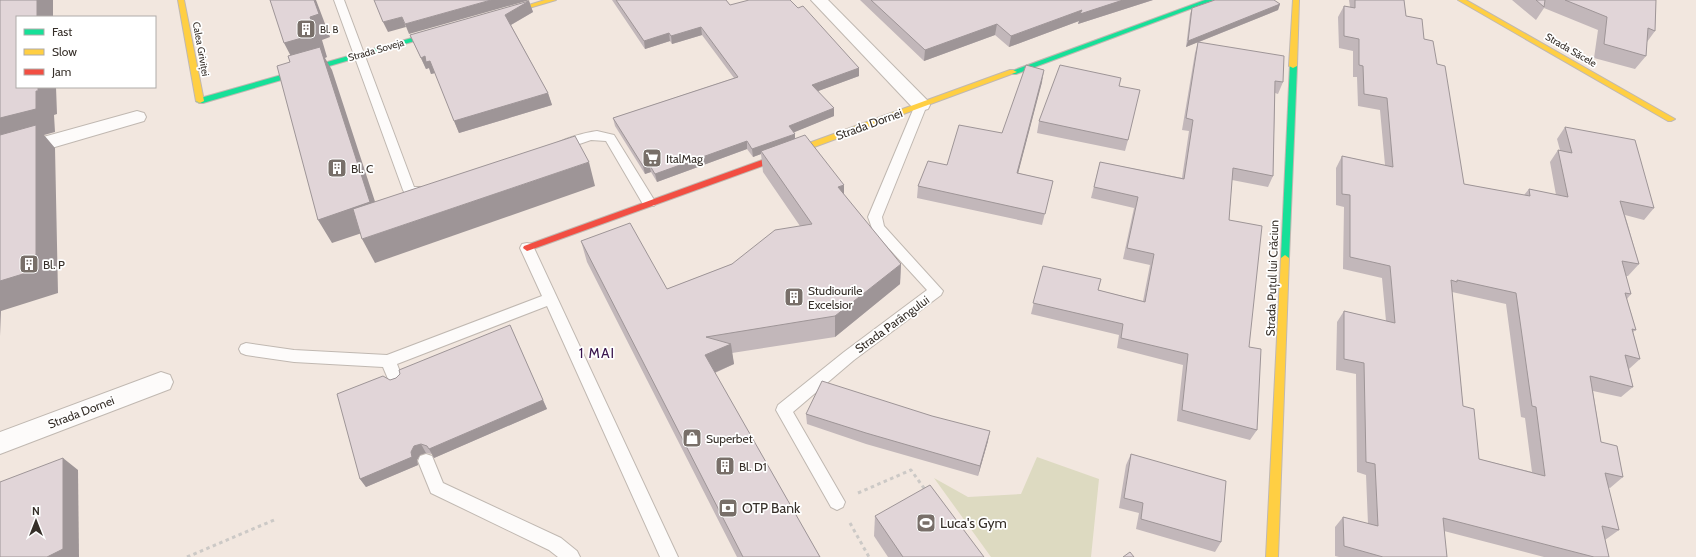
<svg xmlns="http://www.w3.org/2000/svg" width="1696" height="557" font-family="Cabin,sans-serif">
  <rect width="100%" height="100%" fill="#f2e7df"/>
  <polygon fill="#dddac1" points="1037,457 1099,479 1091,557 991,557 934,478 968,497 1021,494"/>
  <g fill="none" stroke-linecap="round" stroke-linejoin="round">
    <g stroke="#c0b8b1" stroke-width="2">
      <g id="lane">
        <path d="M334 0H344L414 187H432L433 190 432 193C423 196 408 200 403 190Z"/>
        <polygon points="921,101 927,105 882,217 884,226 943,291 941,295 854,360 793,412 845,502 843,507 837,510 831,507 776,410 778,405 844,352 927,290 873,231 868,217 915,105"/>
        <path d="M597 131 614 135 656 203 654 206H644L606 141 591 140 559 151 555 150 553 147C558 139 588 132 597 131Z"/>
        <polygon points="527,243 532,244 534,248 678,557 660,557 547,306 397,364 404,382 401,386 396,388 391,386 383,367 294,362 246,355 241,353 239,349 241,345 246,343 294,350 387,355 542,296 520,248 522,244"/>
        <polygon points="426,454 432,456 443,483 561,538 577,551 580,557 558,557 549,550 431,493 418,461 420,456"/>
      </g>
    </g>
    <g stroke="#c0b8b1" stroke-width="2">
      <g id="street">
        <polygon points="811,0 828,0 928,101 930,105 928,109 921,111 914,109"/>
        <polygon points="137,111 144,113 146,117 144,121 0,163 0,149"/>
        <polygon points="161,372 170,375 173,382 170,389 0,454 0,432"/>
      </g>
    </g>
    <g stroke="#c0b8b1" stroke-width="2">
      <g id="fast">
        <polygon points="1205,0 1214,0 1016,74 1013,74 1009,72"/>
        <polygon points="440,30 442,31 442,33 203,103 200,103 196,101 197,99"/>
        <polygon points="1290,64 1296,64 1297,66 1289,258 1285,261 1281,258"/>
      </g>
    </g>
    <g stroke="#c0b8b1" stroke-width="2">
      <g id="slow">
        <polygon points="178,0 184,0 204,101 200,103 196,101"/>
        <polygon points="545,0 556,0 502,16 499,14"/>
        <polygon points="1293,0 1299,0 1297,66 1293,68 1289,66"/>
        <polygon points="1458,0 1466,0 1675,119 1671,121 1668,121"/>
        <polygon points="1010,70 1013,70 1017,72 779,160 776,161 772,158 773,156"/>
        <polygon points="1285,255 1289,258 1278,557 1266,557 1281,258"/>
      </g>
    </g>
    <g stroke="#c0b8b1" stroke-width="2">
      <polygon id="jam" points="776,155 780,158 779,160 530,250 527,251 523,248 524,246"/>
    </g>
    <g stroke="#ccc9c6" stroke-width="3" stroke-dasharray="3.5 3.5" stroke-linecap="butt">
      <polyline points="858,493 911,470 926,491"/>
      <polyline points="850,523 869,557"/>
      <polyline points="187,557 274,520"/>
    </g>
    <use href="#lane" fill="#fdfbfa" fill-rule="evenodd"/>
    <use href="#street" fill="#fdfbfa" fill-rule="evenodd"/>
    <use href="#fast" fill="#16e098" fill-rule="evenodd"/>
    <use href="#slow" fill="#ffcf43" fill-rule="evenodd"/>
    <use href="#jam" fill="#f24e42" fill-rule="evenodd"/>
  </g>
  <g fill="#c2b7ba" fill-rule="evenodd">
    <polygon points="612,0 726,0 730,5 798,8 859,68 859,76 818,91 834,116 794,132 795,138 844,195 901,264 900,284 835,337 732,353 734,364 715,373 820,557 737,557 587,262 581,241 667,289 732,264 800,226 763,172 761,154 753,157 747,149 657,182 651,172 645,174 615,126 613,118 734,78 702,35 672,44 670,41 645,49"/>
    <polygon points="860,0 1153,0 1078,24 1079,21 1009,47 995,35 924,61"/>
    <path d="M1349 0H1404L1406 16 1424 39 1437 64 1464 184 1524 195 1529 189 1556 195 1550 162 1558 150H1560L1557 139 1565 127 1654 208 1644 220 1625 215 1639 264 1628 276H1626L1631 294 1627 299 1636 330 1633 332 1640 359 1629 369 1633 387 1621 397 1593 391 1601 442 1623 477 1610 488 1608 487 1619 530 1605 540 1609 557H1544L1444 531 1447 557H1339L1335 556V527L1343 517 1368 524 1366 475 1357 472 1356 374 1336 370 1337 322 1344 311 1386 321 1382 278 1343 269 1344 207 1336 205V168L1342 156 1385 165 1380 110 1358 106 1357 77H1353V51L1339 48 1338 17 1344 6 1350 7ZM1452 292 1506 304 1521 417 1525 418 1532 472 1479 459 1463 406Z"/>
    <polygon points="1512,0 1656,0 1655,31 1647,42 1646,56 1635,69 1594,58 1598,30 1544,8 1536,20"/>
    <polygon points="529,1 533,12 511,25 548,93 552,105 459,133 435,73 431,74 429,68 426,69 410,35"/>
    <polygon points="1280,4 1278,10 1199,42 1283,82 1278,94 1275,93 1273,176 1268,187 1232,180 1229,220 1249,347 1257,430 1250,440 1177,421 1183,365 1117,348 1119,335 1031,314 1043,266 1098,290 1143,301 1150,265 1123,259 1134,208 1091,198 1100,162 1182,178 1189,131 1182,130 1195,53 1198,42 1186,47 1190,14 1192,8"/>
    <polygon points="1042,82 1018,173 1053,181 1042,225 917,198 918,186 947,165 1002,133"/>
    <polygon points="1119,86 1128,140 1125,151 1037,133 1039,121"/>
    <polygon points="510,325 547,409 434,458 432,454 426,453 420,455 417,460 418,465 366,487 360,479 390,380 396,378"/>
    <polygon points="806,414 988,441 978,476 866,444 807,424"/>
    <polygon points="1131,454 1221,542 1215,552 1136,529 1139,513 1119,508 1126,465"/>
    <polygon points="875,516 984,557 888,557 874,536"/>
  </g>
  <g fill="#9e9597">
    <rect x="37" y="0" width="16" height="17"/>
    <polygon points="314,0 316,0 330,37 322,40 327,57 325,58 332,70 383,226 332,243 318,220 296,66 284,43 310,17"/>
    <polygon points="491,0 530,0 409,34 405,24"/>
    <polygon points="1123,0 1153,0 1078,24 1079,21 1009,47 1011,36 1082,10"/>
    <polygon points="529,1 533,12 509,26 505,15"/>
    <polygon points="1280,4 1278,10 1186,47 1188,41"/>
    <polygon points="402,17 406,27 388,32 383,22"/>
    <polygon points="997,24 995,35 924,61 925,50"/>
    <polygon points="701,27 702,35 672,44 671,36"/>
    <polygon points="669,33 670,41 645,49 644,41"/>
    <polygon points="425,56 430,61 435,73 431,74 429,68 426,69 421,58"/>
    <polygon points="859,68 859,76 813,93 812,85"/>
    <polygon points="1044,70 1042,82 1015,185 1017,173"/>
    <polygon points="38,87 56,87 57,114 54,115 55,132 44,135 55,148 58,293 1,311 0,336 0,118 36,91"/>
    <polygon points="548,93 552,105 459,133 454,121"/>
    <polygon points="834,108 834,116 790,134 789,126"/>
    <polygon points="795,134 795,142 761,151 761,154 753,157 752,149"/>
    <polygon points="747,141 747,149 657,182 655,174"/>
    <polygon points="589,162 595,186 375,263 362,239"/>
    <polygon points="649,164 651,172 645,174 643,166"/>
    <polygon points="844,185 844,206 838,187"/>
    <polygon points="901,264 900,284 835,337 835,316"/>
    <polygon points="731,344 734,364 709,375 705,355"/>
    <polygon points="543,400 547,409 434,458 429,449"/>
    <polygon points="990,431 988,441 978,476 980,466"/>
    <polygon points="421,444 426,453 420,455 417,460 418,465 366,487 360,479 414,446"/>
    <polygon points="63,458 78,470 79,557 47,557"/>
  </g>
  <g fill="#e1d5d8" stroke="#9e9597" fill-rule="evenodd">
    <polygon points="0,0 37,0 37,17 17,17 17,87 38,87 38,91 36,91 36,109 0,118"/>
    <polygon points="270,0 314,0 319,14 310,17 316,34 284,43"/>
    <polygon points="374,0 491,0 405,24 402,17 383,22"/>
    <polygon points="616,0 726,0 730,5 749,0 790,0 798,8 803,6 859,68 812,85 834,108 789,126 795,134 752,149 747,141 655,174 649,164 643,166 613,118 738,77 701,27 671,36 669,33 644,41"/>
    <polygon points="871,0 1123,0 1080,14 1082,10 1011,36 997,24 925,50"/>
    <polygon points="1215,0 1274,0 1280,4 1188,41 1192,8"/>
    <path d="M1355 0H1404L1406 16 1422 19 1424 39 1433 41 1437 64 1445 66 1464 184 1530 196 1529 189 1568 197 1558 150 1572 153 1565 127 1635 140 1654 208 1620 201 1639 264 1622 261 1631 294 1625 293 1636 330 1632 329 1640 359 1625 355 1633 387 1590 376 1601 442 1617 446 1623 477 1605 473 1619 530 1602 526 1609 557H1594L1443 518 1447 557H1383L1344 546 1343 517 1378 526 1375 464 1366 462 1364 363 1344 359V311L1395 323 1390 266 1350 257V195L1342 194V156L1393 167 1387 98 1364 94 1363 66 1359 65V39L1344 36V6L1355 8ZM1451 280 1457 282V280L1516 293 1532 406 1536 407 1545 476 1479 459 1474 409 1463 406Z"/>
    <polygon points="1536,0 1545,0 1544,7"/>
    <polygon points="1565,0 1656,0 1655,31 1648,28 1646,56 1604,44 1607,17"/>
    <polygon points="529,1 505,15 548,93 454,121 430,61 426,62 425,56 421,58 410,35"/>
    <polygon points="1198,42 1284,56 1283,82 1275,81 1273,176 1233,168 1229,220 1262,226 1249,347 1261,349 1257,430 1182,410 1188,354 1121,338 1123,324 1033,303 1043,266 1101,279 1098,290 1145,302 1154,254 1127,248 1138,197 1094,187 1100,162 1184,179 1193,120 1186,118"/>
    <polygon points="320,47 370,202 318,220 277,66 290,62 288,56"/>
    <polygon points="1026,65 1044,70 1017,173 1053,181 1045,214 918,186 928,161 947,165 959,125 1002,133"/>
    <polygon points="1060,65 1121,78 1119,86 1140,90 1128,140 1039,121"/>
    <polygon points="36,125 36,270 0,281 0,135"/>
    <polygon points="805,135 844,185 838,187 901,264 835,316 706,337 731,344 705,355 820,557 743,557 581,241 630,223 667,289 732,264 775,230 812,224 761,151"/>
    <polygon points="575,136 589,162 362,239 353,209"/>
    <polygon points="510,325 543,400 429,449 427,446 421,444 414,446 411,452 412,457 360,479 337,394 383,376 390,380 396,378 400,374 399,370"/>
    <polygon points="822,381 932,416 990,431 980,466 866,433 806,414"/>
    <polygon points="1131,454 1226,481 1221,542 1141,519 1143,503 1124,498"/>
    <polygon points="63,458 63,549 47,557 0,557 0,482"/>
    <polygon points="930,485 984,557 903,557 875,516"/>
    <polygon points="1130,552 1134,557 1123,557"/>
  </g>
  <defs>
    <g id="building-square" transform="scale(1)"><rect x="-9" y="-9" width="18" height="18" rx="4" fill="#786f69" stroke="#fff"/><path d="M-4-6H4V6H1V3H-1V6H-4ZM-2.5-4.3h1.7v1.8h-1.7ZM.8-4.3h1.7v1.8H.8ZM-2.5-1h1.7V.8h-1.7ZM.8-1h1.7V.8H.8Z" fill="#fff"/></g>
    <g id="supermarket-square" transform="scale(1)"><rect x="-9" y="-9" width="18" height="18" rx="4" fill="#786f69" stroke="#fff"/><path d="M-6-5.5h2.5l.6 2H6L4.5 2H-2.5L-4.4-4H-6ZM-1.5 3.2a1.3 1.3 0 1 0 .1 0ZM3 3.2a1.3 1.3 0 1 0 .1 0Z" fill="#fff"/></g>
    <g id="shop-square" transform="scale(1)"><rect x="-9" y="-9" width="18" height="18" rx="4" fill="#786f69" stroke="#fff"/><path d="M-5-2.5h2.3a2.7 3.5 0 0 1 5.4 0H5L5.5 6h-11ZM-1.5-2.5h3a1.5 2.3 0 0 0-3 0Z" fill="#fff"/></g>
    <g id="bank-square" transform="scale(1)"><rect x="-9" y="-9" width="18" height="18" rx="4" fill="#786f69" stroke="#fff"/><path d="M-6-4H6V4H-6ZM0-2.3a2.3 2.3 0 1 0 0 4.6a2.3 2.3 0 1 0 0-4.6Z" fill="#fff"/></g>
    <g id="stadium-square" transform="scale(1)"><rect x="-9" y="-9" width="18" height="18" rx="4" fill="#786f69" stroke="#fff"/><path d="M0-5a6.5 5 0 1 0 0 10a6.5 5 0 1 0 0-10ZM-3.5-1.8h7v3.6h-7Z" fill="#fff"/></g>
  </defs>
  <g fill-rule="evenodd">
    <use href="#building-square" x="306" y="29"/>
    <use href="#supermarket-square" x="652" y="158"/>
    <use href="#building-square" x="337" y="168"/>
    <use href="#building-square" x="29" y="264"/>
    <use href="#building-square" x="794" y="297"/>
    <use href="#shop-square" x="692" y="438"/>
    <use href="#building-square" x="725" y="466"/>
    <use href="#bank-square" x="728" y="508"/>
    <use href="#stadium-square" x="926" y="523"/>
  </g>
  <g text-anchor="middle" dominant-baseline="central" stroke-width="3.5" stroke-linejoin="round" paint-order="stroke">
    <g font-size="10" fill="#362f29" stroke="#fff" text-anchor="start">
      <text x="320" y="29">Bl. B</text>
    </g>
    <g font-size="10" fill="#362f29" stroke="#fff">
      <text transform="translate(201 49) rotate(80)">Calea Griviței</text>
      <text transform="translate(376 50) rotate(-16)">Strada Soveja</text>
      <text transform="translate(1571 50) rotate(30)">Strada Săcele</text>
    </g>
    <g font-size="12" fill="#362f29" stroke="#fff">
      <text transform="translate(869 124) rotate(-20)">Strada Dornei</text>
      <text transform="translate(1272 278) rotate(-88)">Strada Puțul lui Crăciun</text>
      <text transform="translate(892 324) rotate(-36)">Strada Parângului</text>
      <text transform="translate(81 412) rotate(-21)">Strada Dornei</text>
    </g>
    <g font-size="12" fill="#362f29" stroke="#fff" text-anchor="start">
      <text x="666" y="158">ItalMag</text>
      <text x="351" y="168">Bl. C</text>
      <text x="43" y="264">Bl. P</text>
      <text x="808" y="290">Studiourile<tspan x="808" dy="14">Excelsior</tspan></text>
      <text x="706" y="438">Superbet</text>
      <text x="739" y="466">Bl. D1</text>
    </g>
    <g font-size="14" letter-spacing="1" fill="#3a164d" stroke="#fff">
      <text x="597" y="353">1 MAI</text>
    </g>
    <g font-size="14" fill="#362f29" stroke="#fff" text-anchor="start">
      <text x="742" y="508">OTP Bank</text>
      <text x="940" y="523">Luca's Gym</text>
    </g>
  </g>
  <rect x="16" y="16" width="140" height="72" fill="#ffffff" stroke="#afaca9"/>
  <rect x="24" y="29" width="20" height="6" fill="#16e098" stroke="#afaca9"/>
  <text x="52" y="36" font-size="12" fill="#362f29">Fast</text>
  <rect x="24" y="49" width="20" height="6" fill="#ffcf43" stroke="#afaca9"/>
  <text x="52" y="56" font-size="12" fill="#362f29">Slow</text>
  <rect x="24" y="69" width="20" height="6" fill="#f24e42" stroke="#afaca9"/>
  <text x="52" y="76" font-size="12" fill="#362f29">Jam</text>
  <g transform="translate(36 521)" stroke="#ffffff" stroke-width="3" paint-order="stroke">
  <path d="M0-3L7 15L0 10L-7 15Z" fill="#362f29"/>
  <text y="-6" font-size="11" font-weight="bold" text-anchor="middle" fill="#362f29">N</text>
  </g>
</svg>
